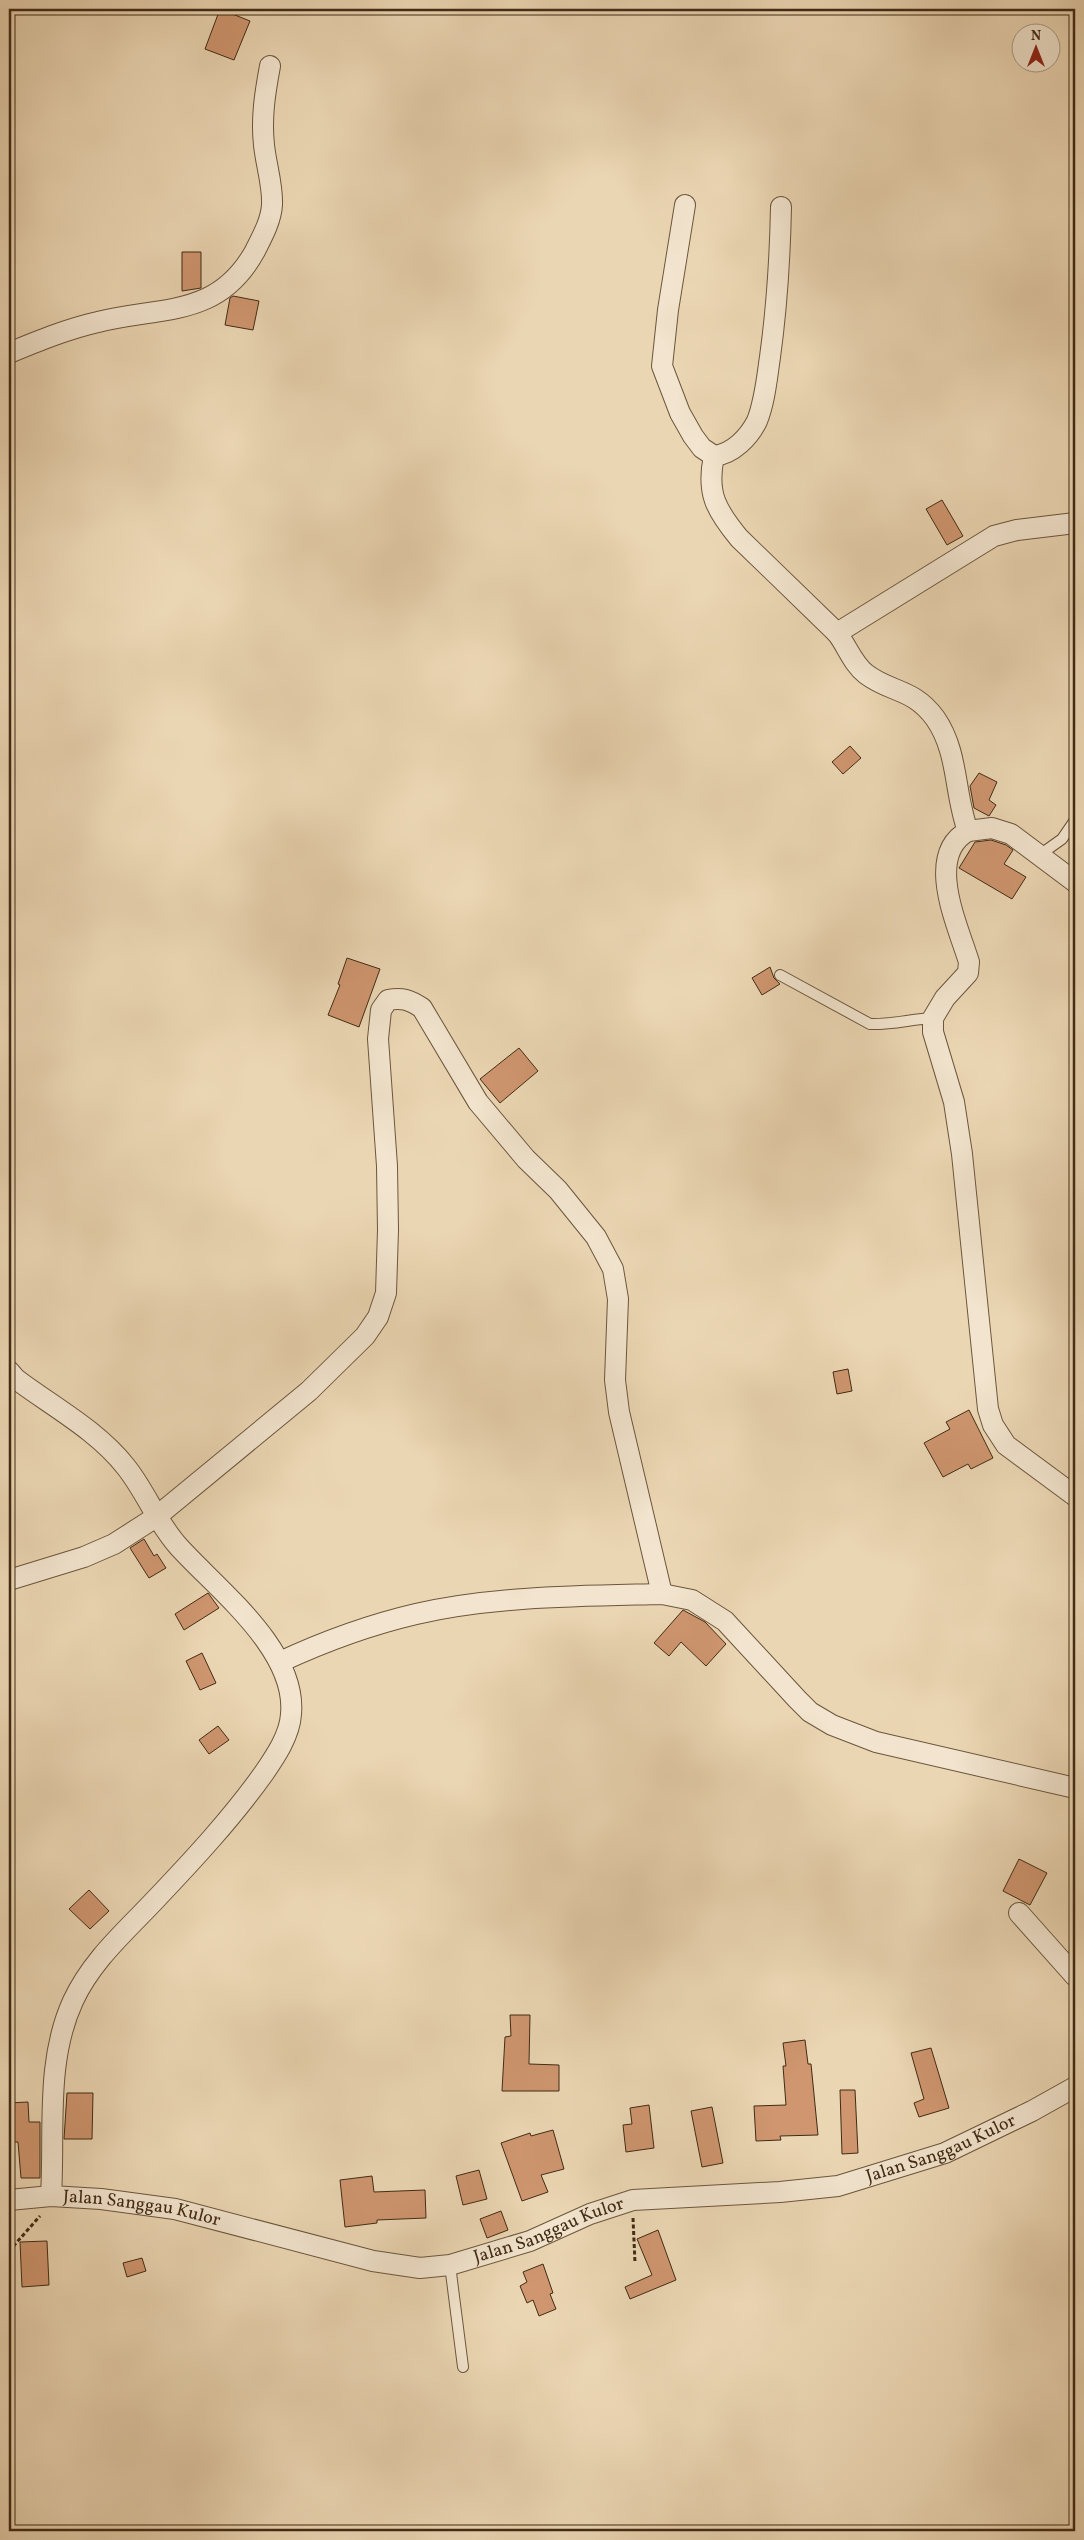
<svg xmlns="http://www.w3.org/2000/svg" width="1084" height="2540" font-family="Vollkorn,serif">
  <rect width="100%" height="100%" fill="#ebd6b3"/>
  <filter id="stains"><feTurbulence type="fractalNoise" baseFrequency=".004" numOctaves="4"/><feColorMatrix values="0 0 0 0 .2 0 0 0 0 .09 0 0 0 0 .02 0 0 0 .5 -.17"/></filter>
  <radialGradient id="worn" r=".72"><stop offset=".6" stop-color="#630" stop-opacity="0"/><stop offset="1" stop-color="#630" stop-opacity=".3"/></radialGradient>
  <g fill="#cf966f" stroke="#412b15">
    <polygon points="220,9 250,21 234,60 205,49"/>
    <polygon points="182,252 201,252 201,288 182,291"/>
    <polygon points="233,296 259,301 253,330 225,325 230,298"/>
    <polygon points="942,500 963,536 947,545 926,509"/>
    <polygon points="850,746 861,758 843,774 832,762"/>
    <polygon points="979,773 997,782 989,800 996,805 989,816 974,808 970,786"/>
    <polygon points="991,840 1006,845 1013,850 1004,864 1026,877 1012,899 959,868 975,842"/>
    <polygon points="347,958 380,969 359,1027 328,1015 340,985 338,984"/>
    <polygon points="770,967 774,978 780,984 762,995 752,978"/>
    <polygon points="519,1048 538,1071 500,1103 480,1079"/>
    <polygon points="848,1369 852,1391 837,1394 833,1372"/>
    <polygon points="969,1410 993,1458 971,1469 968,1464 943,1477 924,1443 950,1429 946,1422"/>
    <polygon points="144,1539 154,1556 157,1554 166,1568 149,1578 130,1548"/>
    <polygon points="208,1593 219,1608 184,1630 175,1614"/>
    <polygon points="683,1610 705,1622 726,1644 706,1666 681,1642 669,1656 654,1643"/>
    <polygon points="202,1653 216,1683 200,1690 186,1661"/>
    <polygon points="218,1726 229,1740 209,1754 199,1740"/>
    <polygon points="1019,1859 1047,1873 1030,1905 1003,1891"/>
    <polygon points="89,1890 109,1911 90,1929 69,1909"/>
    <polygon points="510,2015 530,2015 529,2064 559,2065 559,2091 502,2091 505,2037 511,2036"/>
    <polygon points="805,2040 808,2064 811,2064 818,2135 780,2136 781,2140 756,2141 754,2106 786,2105 783,2066 786,2066 783,2043"/>
    <polygon points="931,2048 949,2108 919,2117 914,2103 924,2099 911,2053"/>
    <polygon points="840,2090 855,2090 858,2153 842,2154"/>
    <polygon points="67,2093 93,2093 92,2139 64,2139"/>
    <polygon points="28,2102 29,2122 40,2122 40,2178 21,2178 18,2142 9,2142 9,2103"/>
    <polygon points="649,2105 654,2148 626,2152 623,2125 632,2124 630,2108"/>
    <polygon points="712,2107 723,2163 702,2167 691,2111"/>
    <polygon points="553,2130 564,2169 541,2175 548,2192 522,2201 501,2143 530,2133 531,2136"/>
    <polygon points="479,2170 487,2199 463,2205 456,2176"/>
    <polygon points="372,2176 374,2192 425,2190 426,2218 377,2220 377,2223 345,2227 340,2180"/>
    <polygon points="501,2211 508,2230 487,2238 480,2219"/>
    <polygon points="658,2230 676,2280 630,2299 625,2287 652,2275 637,2239"/>
    <polygon points="47,2241 49,2285 22,2287 20,2242"/>
    <polygon points="142,2258 146,2271 127,2277 123,2263"/>
    <polygon points="543,2264 553,2293 550,2294 556,2309 539,2316 533,2300 527,2303 520,2286 527,2282 523,2272"/>
  </g>
  <g fill="none" stroke-linecap="round" stroke-linejoin="round">
    <g stroke="#6c563c" stroke-width="12">
      <g id="service">
        <polyline points="1041,854 1062,839 1075,820"/>
        <path d="M780 975 870 1024C891 1025 912 1019 933 1018"/>
        <polyline points="450,2265 463,2367"/>
      </g>
    </g>
    <g stroke="#6c563c" stroke-width="22">
      <g id="minor">
        <path d="M685 205 668 310 662 366 680 413 693 436 702 448 714 456C733 454 749 437 757 421 765 401 767 377 770 357 777 306 780 259 781 207"/>
        <path d="M9 353C38 341 67 329 98 322 162 306 218 318 255 251 262 237 271 221 272 205 273 185 266 165 264 145 261 118 265 93 270 66"/>
        <path d="M714 456C706 493 716 510 739 538L837 633"/>
        <path d="M1075 523 1017 530 994 536 837 633C847 646 853 664 866 674 891 693 913 688 935 718 959 752 954 794 968 831 924 855 958 926 969 962L968 973 945 998 933 1018V1032L954 1102 962 1154 988 1409 993 1425 1006 1445 1075 1496"/>
        <polyline points="968,831 992,828 1011,834 1075,882"/>
        <path d="M9 1371 16 1379C53 1407 97 1430 126 1467 146 1492 157 1523 179 1547 218 1590 297 1650 291 1714 290 1735 275 1757 264 1773 232 1818 193 1860 155 1900 125 1932 92 1960 73 2001 45 2062 55 2131 51 2196"/>
        <path d="M9 1580 84 1557 114 1544 156 1517 309 1391 365 1336 378 1317 386 1293 388 1230 387 1166 378 1039 381 1010 388 1000C402 997 410 1000 422 1008L478 1102 526 1159 558 1190 596 1237 613 1269 618 1299 615 1380 619 1412 662 1594"/>
        <path d="M280 1662C323 1642 369 1625 416 1614 494 1596 582 1596 662 1594L692 1600 725 1621 797 1699 810 1712 832 1725 876 1742 1075 1788"/>
        <polyline points="1019,1913 1075,1976"/>
        <path id="s1" d="M9 2200 51 2196 101 2199 175 2209 373 2261 420 2268 450 2265 530 2241 590 2214 633 2200 780 2192 838 2186 945 2153 1032 2111 1075 2087"/>
      </g>
    </g>
    <g stroke="#412b15" stroke-width="3" stroke-dasharray="4 2.5" stroke-linecap="butt">
      <polyline points="633,2218 635,2263"/>
      <polyline points="9,2251 40,2216"/>
    </g>
    <use href="#service" stroke="#f2e4ce" stroke-width="10"/>
    <use href="#minor" stroke="#f2e4ce" stroke-width="20"/>
  </g>
  <g text-anchor="middle" dominant-baseline="central" stroke-width="4" stroke-linejoin="round" paint-order="stroke">
    <g font-size="18" fill="#412b15" stroke="#f2e4ce">
      <text stroke="none"><textPath href="#s1" startOffset="959">Jalan Sanggau Kulor</textPath></text>
      <text stroke="none"><textPath href="#s1" startOffset="134">Jalan Sanggau Kulor</textPath></text>
      <text stroke="none"><textPath href="#s1" startOffset="554">Jalan Sanggau Kulor</textPath></text>
    </g>
  </g>
  <rect width="1084" height="2540" fill="none" stroke="#ebd6b3" stroke-width="30"/>
  <rect x="10" y="10" width="1064" height="2520" fill="none" stroke="#412b15" stroke-width="2.5"/>
  <rect x="15" y="15" width="1054" height="2510" fill="none" stroke="#412b15"/>
  <g transform="translate(1036 48)"><circle r="24" fill="#f2e4ce" stroke="#ab9a84"/>
  <path d="M0-4L9 19L0 12L-9 19Z" fill="#8f2418"/>
  <text y="-8" font-size="14" font-weight="bold" text-anchor="middle" fill="#412b15">N</text>
  </g>
  <rect width="100%" height="100%" filter="url(#stains)"/>
  <rect width="100%" height="100%" fill="url(#worn)"/>
</svg>
